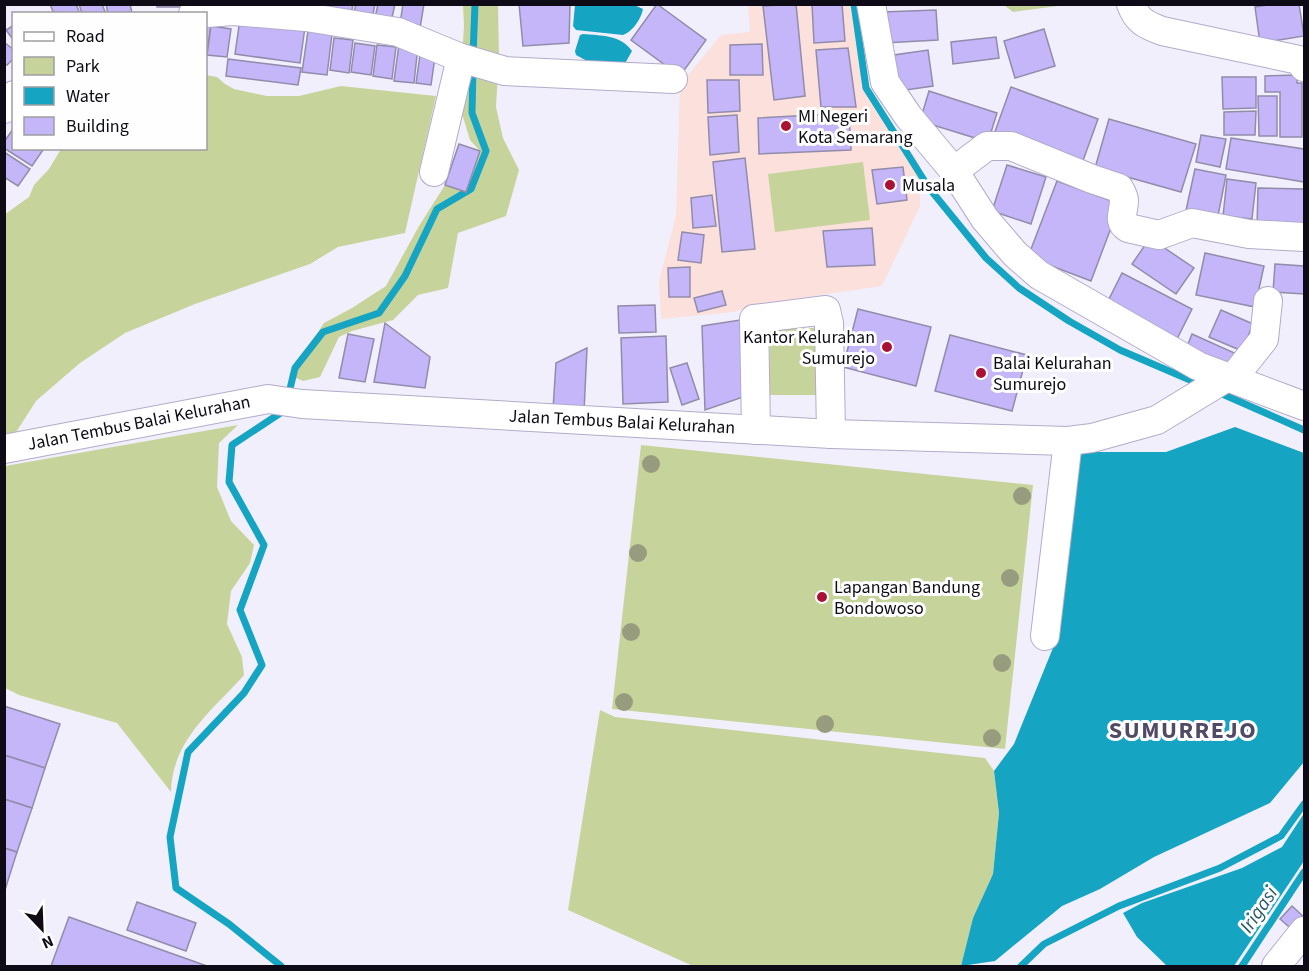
<svg xmlns="http://www.w3.org/2000/svg" width="1309" height="971" font-family="'Source Sans 3',sans-serif">
  <rect width="100%" height="100%" fill="#f2effc"/>
  <polygon fill="#fbe0db" points="748,5 854,5 866,88 920,164 920,206 882,286 759,304 734,312 661,319 659,281 676,215 680,85 721,35 750,32"/>
  <g fill="#c6d49c">
    <polygon points="463,5 498,5 499,55 496,107 503,138 519,170 506,216 458,233 448,288 418,295 393,320 352,331 339,337 320,377 303,381 289,375 324,323 352,308 386,286 419,226 445,185 466,192 480,151 470,140 459,104 464,26"/>
    <polygon points="1004,5 1066,5 1013,12"/>
    <polygon points="206,75 217,77 225,84 234,89 267,96 299,96 341,86 436,96 405,233 338,247 310,264 195,304 125,333 80,363 36,401 13,437 5,438 4,215 29,197 34,185 49,169 61,149 206,148"/>
    <polygon points="863,162 870,220 775,232 768,174"/>
    <polygon points="770,328 817,328 817,395 769,395"/>
    <path d="M238 425 219 443 217 487 231 521 254 545 250 563 231 591 227 624 242 657 244 675C212 711 172 740 171 792L117 723 19 695 5 688V466Z"/>
    <polygon points="641,445 1033,485 1005,749 612,709"/>
    <polygon points="600,710 615,717 985,758 994,771 999,813 993,874 973,918 961,966 693,966 568,910"/>
  </g>
  <g fill="#16a4c3">
    <path d="M575 5H634L643 9C641 19 633 31 623 35L576 30 573 26Z"/>
    <path d="M583 34C601 36 620 34 632 51L623 67 587 61 576 55 575 51 580 35Z"/>
    <polygon points="1235,427 1304,453 1304,762 1270,803 1154,857 1100,889 1062,906 995,961 961,966 973,918 993,874 999,813 994,771 1014,744 1057,638 1081,452 1166,452"/>
    <polygon points="1303,815 1304,861 1234,966 1167,966 1137,937 1123,913 1142,903 1242,868 1282,847"/>
  </g>
  <g fill="none" stroke-linecap="round" stroke-linejoin="round">
    <g stroke="#16a4c3" stroke-width="7">
      <polyline points="854,4 866,88 929,188 986,258 1019,288 1069,321 1120,350 1197,383"/>
      <polyline points="473,56 475,4"/>
      <polyline points="1220,393 1304,430"/>
      <polyline points="288,397 295,368 323,332 379,313 405,276 437,209 471,189 486,151 472,113 473,67"/>
      <polyline points="281,966 229,924 176,888 170,837 188,752 244,693 262,665 240,610 264,545 229,482 232,445 285,410"/>
      <polyline points="1021,966 1044,944 1119,906 1220,868 1281,836 1304,804"/>
      <polyline points="1242,966 1304,872"/>
    </g>
  </g>
  <g fill="#c4b6f8" stroke="#928caa" stroke-width="1.5">
    <polygon points="50,4 76,4 80,14 54,14"/>
    <polygon points="79,4 102,4 106,14 82,14"/>
    <polygon points="106,4 130,4 132,13 108,14"/>
    <rect x="157" y="4" width="24" height="3"/>
    <polygon points="325,4 353,4 351,16 324,11"/>
    <polygon points="356,4 375,4 372,19 353,16"/>
    <polygon points="378,4 395,4 391,22 375,18"/>
    <polygon points="403,4 424,4 420,28 400,24"/>
    <polygon points="519,4 570,4 569,43 523,46"/>
    <polygon points="657,4 706,40 680,76 631,40"/>
    <polygon points="796,4 805,96 774,100 763,6"/>
    <polygon points="812,4 842,4 845,41 814,43"/>
    <polygon points="1274,4 1299,4 1304,36 1260,43 1255,7"/>
    <polygon points="936,10 938,40 884,43 882,12"/>
    <polygon points="240,19 305,27 300,63 235,54"/>
    <polygon points="14,25 14,41 6,30"/>
    <polygon points="206,25 211,26 206,58"/>
    <polygon points="211,26 231,29 227,57 207,55"/>
    <polygon points="1044,29 1055,66 1015,78 1004,41"/>
    <polygon points="308,31 332,34 327,75 302,72"/>
    <polygon points="996,37 999,58 953,64 951,42"/>
    <polygon points="334,38 353,40 349,73 330,70"/>
    <polygon points="4,42 14,50 14,58 7,65 4,63"/>
    <polygon points="355,43 375,46 371,75 351,72"/>
    <polygon points="399,44 418,46 414,83 394,81"/>
    <polygon points="762,44 763,75 730,75 730,45"/>
    <polygon points="377,45 396,47 392,79 373,76"/>
    <polygon points="421,48 436,50 431,85 416,83"/>
    <polygon points="848,48 856,107 821,107 816,50"/>
    <polygon points="928,50 933,86 899,91 894,55"/>
    <polygon points="228,59 301,68 298,85 226,76"/>
    <polygon points="1297,75 1297,83 1302,83 1302,137 1280,137 1280,92 1265,92 1265,76"/>
    <polygon points="1222,77 1256,77 1256,108 1223,109"/>
    <polygon points="707,80 739,80 740,111 708,113"/>
    <polygon points="1011,87 1098,119 1080,169 993,137"/>
    <polygon points="929,91 997,113 988,142 920,121"/>
    <polygon points="1258,96 1277,96 1277,136 1259,136"/>
    <polygon points="1256,111 1255,135 1224,135 1224,112"/>
    <polygon points="849,113 851,150 759,154 758,118"/>
    <polygon points="737,115 739,152 710,155 708,117"/>
    <polygon points="1109,119 1196,144 1181,192 1095,168"/>
    <polygon points="13,129 14,148 43,150 32,166 4,148 4,142"/>
    <polygon points="1201,135 1226,139 1220,167 1196,162"/>
    <polygon points="1231,138 1304,149 1304,182 1226,169"/>
    <polygon points="459,144 480,151 466,192 445,185"/>
    <polygon points="4,152 30,169 18,186 4,177"/>
    <polygon points="745,158 755,249 722,252 713,162"/>
    <polygon points="1007,165 1046,177 1031,224 992,211"/>
    <polygon points="903,167 907,200 877,204 872,170"/>
    <polygon points="1195,169 1226,175 1217,221 1185,215"/>
    <polygon points="1227,179 1256,183 1252,219 1223,216"/>
    <polygon points="1057,181 1120,204 1091,281 1028,257"/>
    <polygon points="1258,188 1304,189 1304,228 1257,227"/>
    <polygon points="712,195 716,226 693,228 691,198"/>
    <polygon points="872,228 875,265 827,267 823,231"/>
    <polygon points="682,232 704,235 701,263 678,260"/>
    <polygon points="1150,238 1194,268 1176,294 1132,264"/>
    <polygon points="1205,253 1264,266 1255,307 1196,295"/>
    <polygon points="1275,264 1304,266 1304,294 1273,292"/>
    <polygon points="690,267 690,297 669,297 668,268"/>
    <polygon points="1122,273 1192,309 1176,341 1106,305"/>
    <polygon points="722,291 726,305 698,312 694,298"/>
    <polygon points="655,305 656,332 619,333 618,306"/>
    <polygon points="858,309 931,327 916,386 843,367"/>
    <polygon points="1221,310 1253,324 1242,351 1209,337"/>
    <polygon points="740,320 746,396 705,410 702,326"/>
    <polygon points="385,323 430,357 425,388 374,382"/>
    <polygon points="348,334 374,339 365,382 339,378"/>
    <polygon points="1192,334 1239,355 1232,369 1186,349"/>
    <polygon points="950,335 1027,355 1012,411 935,391"/>
    <polygon points="666,336 668,402 623,404 621,338"/>
    <polygon points="587,348 584,412 553,409 556,363"/>
    <polygon points="687,363 699,399 682,405 670,368"/>
    <polygon points="4,706 60,724 45,768 4,755"/>
    <polygon points="4,755 45,768 32,808 4,799"/>
    <polygon points="4,799 32,808 17,852 4,848"/>
    <polygon points="4,848 17,852 4,893"/>
    <polygon points="137,902 196,923 186,951 127,930"/>
    <polygon points="1292,906 1304,917 1304,924 1296,933 1280,919"/>
    <polygon points="69,917 207,966 51,966"/>
  </g>
  <g fill="none" stroke-linecap="round" stroke-linejoin="round">
    <g stroke="#b3abca" stroke-width="30">
      <g id="minor">
        <polyline points="871,4 885,82 908,116 954,171 985,219 1015,254 1039,275 1198,366 1304,406"/>
        <path d="M1131 4C1137 21 1146 25 1162 31L1299 60 1304 67"/>
        <polyline points="193,14 233,11 306,17 398,32 461,58 505,71 673,79"/>
        <polyline points="4,109 14,95"/>
        <path d="M954 171 987 146H1011L1092 179 1119 188C1121 192 1124 196 1124 201 1124 212 1117 222 1128 228L1159 235 1192 223 1249 234 1304 237"/>
        <polyline points="434,172 461,58"/>
        <polyline points="1233,378 1264,339 1268,301"/>
        <polyline points="756,430 754,319 826,310 829,323 831,434"/>
        <polyline points="4,449 268,399 302,404 831,434 1068,441 1092,438 1157,420 1229,376"/>
        <polyline points="1045,636 1068,441"/>
        <polyline points="1276,966 1304,931"/>
      </g>
    </g>
    <use href="#minor" stroke="#fff" stroke-width="28"/>
  </g>
  <g fill="#979c7f">
    <circle cx="651" cy="464" r="9"/>
    <circle cx="1022" cy="496" r="9"/>
    <circle cx="638" cy="553" r="9"/>
    <circle cx="1010" cy="578" r="9"/>
    <circle cx="631" cy="632" r="9"/>
    <circle cx="1002" cy="663" r="9"/>
    <circle cx="624" cy="702" r="9"/>
    <circle cx="825" cy="724" r="9"/>
    <circle cx="992" cy="738" r="9"/>
  </g>
  <g fill="#a91236" stroke="#fefefe" stroke-width="2">
    <circle cx="786" cy="126" r="6"/>
    <circle cx="890" cy="185" r="6"/>
    <circle cx="887" cy="347" r="6"/>
    <circle cx="981" cy="373" r="6"/>
    <circle cx="822" cy="597" r="6"/>
  </g>
  <g text-anchor="middle" dominant-baseline="central" stroke-width="6" stroke-linejoin="round" paint-order="stroke">
    <g font-size="18" fill="#0f0b16" stroke="#fefefe" text-anchor="start">
      <text x="798" y="116">MI Negeri<tspan x="798" dy="21">Kota Semarang</tspan></text>
      <text x="902" y="185">Musala</text>
      <text x="875" y="337" text-anchor="end">Kantor Kelurahan<tspan x="875" dy="21">Sumurejo</tspan></text>
      <text x="993" y="363">Balai Kelurahan<tspan x="993" dy="21">Sumurejo</tspan></text>
      <text x="834" y="587">Lapangan Bandung<tspan x="834" dy="21">Bondowoso</tspan></text>
    </g>
    <g font-size="18" fill="#0f0b16" stroke="#fefefe">
      <text transform="translate(622 422) rotate(3)">Jalan Tembus Balai Kelurahan</text>
      <text transform="translate(139 423) rotate(-11)">Jalan Tembus Balai Kelurahan</text>
    </g>
    <g font-size="20" font-style="italic" fill="#295c6a" stroke="#fefefe">
      <text transform="translate(1259 910) rotate(-56)">Irigasi</text>
    </g>
    <g font-size="24" font-weight="bold" letter-spacing="1.5" fill="#524a65" stroke="#fefefe">
      <text x="1183" y="730">SUMURREJO</text>
    </g>
  </g>
  <rect width="1309" height="971" fill="none" stroke="#0f0b16" stroke-width="12"/>
  <rect x="12" y="12" width="195" height="138" fill="#fefefe" stroke="#9e9da1" stroke-width="1.5"/>
  <rect x="24" y="32" width="30" height="9" fill="#ffffff" stroke="#9e9da1" stroke-width="1.5"/>
  <text x="66" y="42" font-size="18" fill="#0f0b16">Road</text>
  <rect x="24" y="57" width="30" height="18" fill="#c6d49c" stroke="#9e9da1" stroke-width="1.5"/>
  <text x="66" y="72" font-size="18" fill="#0f0b16">Park</text>
  <rect x="24" y="87" width="30" height="18" fill="#16a4c3" stroke="#9e9da1" stroke-width="1.5"/>
  <text x="66" y="102" font-size="18" fill="#0f0b16">Water</text>
  <rect x="24" y="117" width="30" height="18" fill="#c4b6f8" stroke="#9e9da1" stroke-width="1.5"/>
  <text x="66" y="132" font-size="18" fill="#0f0b16">Building</text>
  <g transform="translate(42 929) rotate(157)" stroke="#fefefe" stroke-width="4.5" paint-order="stroke">
  <path d="M0-4.5L10 22L0 15L-10 22Z" fill="#0f0b16"/>
  <text y="-9" font-size="16" font-weight="bold" text-anchor="middle" fill="#0f0b16">N</text>
  </g>
</svg>
